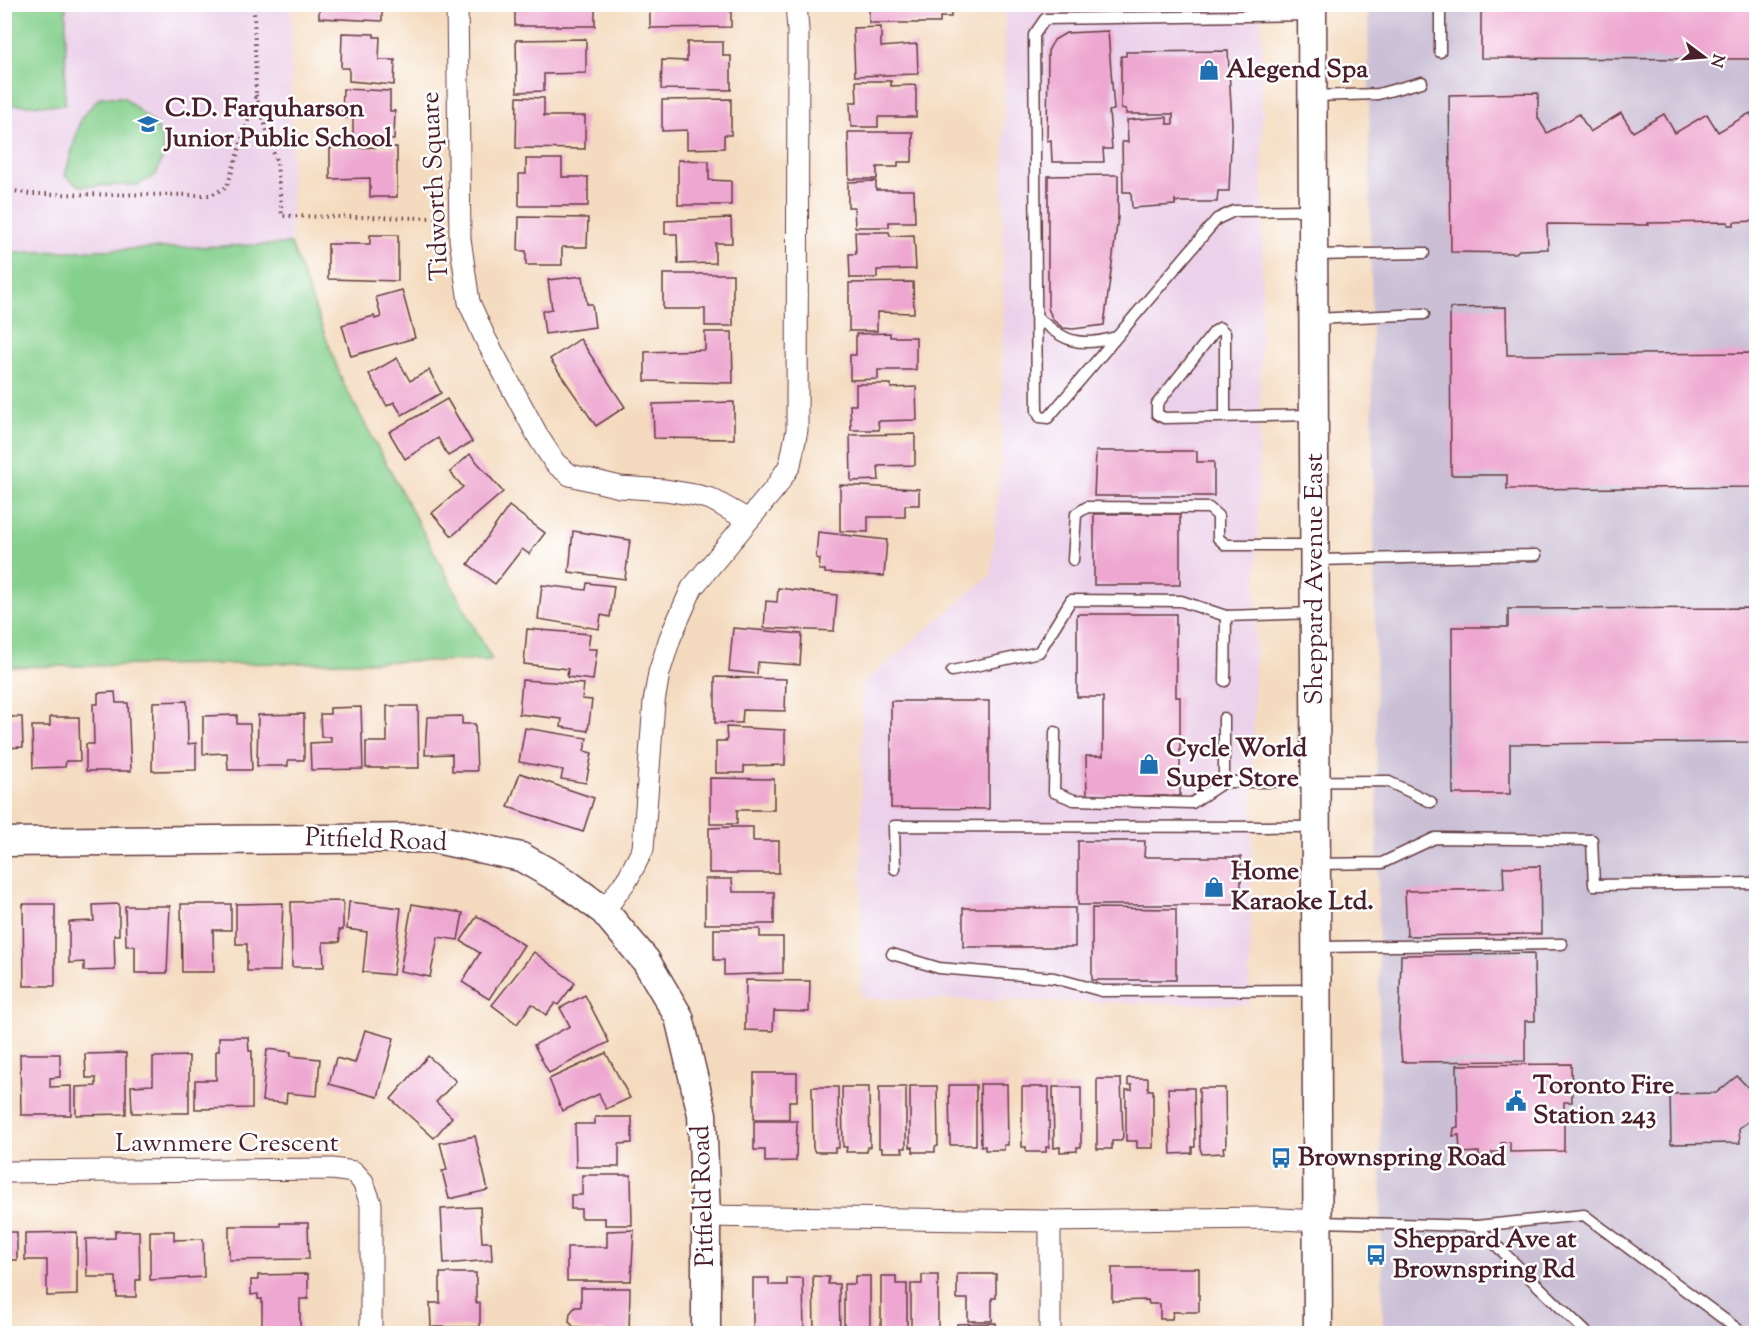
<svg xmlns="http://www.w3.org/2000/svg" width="1761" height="1338" font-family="'Sorts Mill Goudy',serif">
  <rect width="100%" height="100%" fill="#fff"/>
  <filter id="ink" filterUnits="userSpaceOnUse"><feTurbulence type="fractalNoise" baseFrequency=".0167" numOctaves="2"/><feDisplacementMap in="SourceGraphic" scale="12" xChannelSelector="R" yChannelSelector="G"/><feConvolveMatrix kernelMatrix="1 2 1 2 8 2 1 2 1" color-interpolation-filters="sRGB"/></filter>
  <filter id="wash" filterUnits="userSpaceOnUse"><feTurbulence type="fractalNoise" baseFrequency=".008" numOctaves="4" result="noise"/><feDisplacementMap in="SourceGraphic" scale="24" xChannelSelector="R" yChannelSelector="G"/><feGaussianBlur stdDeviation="1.35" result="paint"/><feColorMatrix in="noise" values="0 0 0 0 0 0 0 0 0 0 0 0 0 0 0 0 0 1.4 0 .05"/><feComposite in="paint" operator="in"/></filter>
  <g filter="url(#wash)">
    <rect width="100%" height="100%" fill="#f4dbbf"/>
    <g fill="#ecd1ea">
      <polygon points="4,5 291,5 291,244 5,253"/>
      <polygon points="1005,5 1261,5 1263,217 1249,1005 861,998 862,684 991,575 1002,446"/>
    </g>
    <polygon fill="#cbbfd5" points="1368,5 1756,5 1756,1333 1383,1333"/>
    <g fill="#85d08d" stroke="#68785c" stroke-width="1.5">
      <polygon points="5,4 66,5 65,105 5,105"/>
      <polygon points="100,97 123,97 157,126 165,151 156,175 138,185 80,186 65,176 81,118"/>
      <polygon points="291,244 343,383 492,660 5,667 5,253"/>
    </g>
    <g id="blocks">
      <g fill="#eea7d0">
        <polygon points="319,4 391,4 391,8 382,7 382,21 319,18"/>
        <polygon points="650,4 731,4 731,27 650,28"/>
        <polygon points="869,4 951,4 951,17 940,17 940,23 869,23"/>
        <polygon points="1481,4 1756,4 1756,59 1481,58"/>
        <rect x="515" y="5" width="80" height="21"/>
        <polygon points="881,27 881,47 917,44 918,74 855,76 853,28"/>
        <polygon points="1108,31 1114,110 1109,111 1112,149 1103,149 1104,162 1052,162 1051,140 1047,141 1048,51 1054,40 1066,33"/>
        <polygon points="342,33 374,34 374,37 380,37 379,60 395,60 394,85 349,81 349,68 341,68"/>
        <polygon points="586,39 586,73 544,74 544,91 517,92 516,40"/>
        <polygon points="687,42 723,42 723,56 731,56 731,90 661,89 662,60 687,61"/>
        <polygon points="1228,51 1232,123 1229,191 1218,191 1217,202 1177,202 1175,200 1175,205 1132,208 1131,192 1123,192 1122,142 1128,142 1127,120 1167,117 1167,124 1173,124 1173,114 1126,114 1126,109 1121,109 1121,56 1126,56 1126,52"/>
        <polygon points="856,81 891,81 891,86 916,85 916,117 878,117 878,127 851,127 850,102 857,102"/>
        <polygon points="343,89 390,91 390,111 395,111 394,140 353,138 353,118 342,118"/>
        <polygon points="1538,93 1538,118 1547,133 1579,114 1590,132 1621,113 1633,132 1664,114 1675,133 1707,114 1718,132 1750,113 1756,125 1756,221 1734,222 1734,225 1728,225 1728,222 1648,223 1649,225 1547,224 1548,249 1519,250 1516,253 1451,252 1449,95"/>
        <polygon points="517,97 544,98 544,116 585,116 585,149 516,148"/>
        <polygon points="731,99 731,135 724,135 724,148 687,149 687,130 662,131 662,100"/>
        <polygon points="848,132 913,132 912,162 898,162 898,167 877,167 877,179 849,179"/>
        <polygon points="397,147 397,197 370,197 370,178 330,179 330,148"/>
        <polygon points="526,159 562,159 562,177 588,177 588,206 519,206 519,174 526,174"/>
        <polygon points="678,160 709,161 709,180 731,181 731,205 678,205"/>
        <polygon points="1112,175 1118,175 1118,217 1104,325 1073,329 1063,328 1053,320 1048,308 1048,176"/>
        <polygon points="876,181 876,190 914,190 915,222 889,222 889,227 855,227 854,207 848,207 848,182"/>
        <polygon points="519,217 588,218 587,247 562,247 562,265 526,265 526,251 518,251"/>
        <polygon points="731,218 732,243 715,243 715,263 678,264 677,234 665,234 665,221"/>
        <polygon points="855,232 889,232 890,236 914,235 916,269 877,270 877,278 850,278 849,254 856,254"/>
        <polygon points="370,235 398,235 398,281 328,279 328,244 370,244"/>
        <polygon points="663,274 733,274 733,326 705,326 705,309 663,309"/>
        <polygon points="583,276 587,304 592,304 595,327 545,334 542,311 552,309 548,280"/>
        <polygon points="913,282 914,313 877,312 877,331 849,331 849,283"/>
        <polygon points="402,290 415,338 351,356 342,325 374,316 375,319 381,317 376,297"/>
        <polygon points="1506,307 1507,355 1756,353 1756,487 1507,489 1507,475 1451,475 1450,308"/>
        <polygon points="705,332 732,332 733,383 645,381 645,352 705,350"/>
        <polygon points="890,333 890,337 916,337 916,370 878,370 878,379 850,380 850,355 856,355 856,334"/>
        <polygon points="580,339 625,407 596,426 550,359"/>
        <polygon points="397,358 410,381 429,370 441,393 402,415 394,402 387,406 369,374"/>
        <polygon points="856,384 891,384 891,388 916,387 917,420 878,421 879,430 851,430 850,405 856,405"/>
        <polygon points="447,399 472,442 448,456 438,438 405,459 389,432"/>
        <polygon points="734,402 734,439 654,438 653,404"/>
        <polygon points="915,434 915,465 878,466 879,480 851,481 850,435"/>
        <polygon points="1096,451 1197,451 1197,462 1214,462 1214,496 1094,496"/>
        <polygon points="470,454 503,492 452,536 432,513 463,487 450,472"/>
        <polygon points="840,485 919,489 919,505 905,505 905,517 868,517 868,532 840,531"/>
        <polygon points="509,506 545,533 529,554 522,549 495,584 468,564"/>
        <rect x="1094" y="514" width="86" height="71"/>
        <polygon points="573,531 630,540 625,579 569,572"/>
        <polygon points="818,532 887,540 884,576 825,573 825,570 819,570 820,559 816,558"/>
        <polygon points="587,583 614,586 610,617 601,615 599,629 538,619 542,585 586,590"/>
        <polygon points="778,588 837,595 834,631 764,628 766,601 777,602"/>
        <polygon points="1756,608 1756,742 1510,744 1510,794 1453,794 1452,627 1508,627 1508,609"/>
        <polygon points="1077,614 1176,614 1176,697 1180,697 1180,796 1087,796 1086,756 1103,756 1103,697 1077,697"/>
        <polygon points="733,628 802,634 800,665 758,662 757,674 729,671"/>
        <polygon points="527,629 590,634 588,649 597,649 593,680 567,677 568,669 524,664"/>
        <polygon points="715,677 786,679 785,711 743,710 742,723 715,723"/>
        <polygon points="522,680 584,684 582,699 592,700 588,731 561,727 562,719 519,714"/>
        <polygon points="115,692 116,703 128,703 131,771 86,771 86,744 94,744 93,704 98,704 98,693"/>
        <polygon points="187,701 188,744 196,743 196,770 152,771 153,702"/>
        <polygon points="891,701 989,701 989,809 891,808"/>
        <polygon points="387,706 418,706 419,768 366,768 366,742 387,742"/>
        <polygon points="361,707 363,769 311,770 310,743 331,742 331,737 321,737 320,714 330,714 330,708"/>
        <polygon points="304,714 304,760 288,760 288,766 257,766 258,715"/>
        <polygon points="237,715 237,724 250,724 252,770 228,770 227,753 203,754 203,716"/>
        <polygon points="462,716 462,724 475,724 477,771 452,771 452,754 425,755 427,717"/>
        <polygon points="4,717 22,717 23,747 4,748"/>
        <polygon points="50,717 79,717 80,761 66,761 65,767 33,768 32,726 50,726"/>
        <polygon points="726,727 785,730 785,765 744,766 744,773 716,773 716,741 727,741"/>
        <polygon points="525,728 587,738 584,751 592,753 586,783 561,779 563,770 519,762"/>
        <polygon points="520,773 594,798 583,832 508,807"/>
        <polygon points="710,778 774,779 774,810 737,810 737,824 710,824"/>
        <polygon points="734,827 753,827 753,841 779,841 779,873 709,873 709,828"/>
        <polygon points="1078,841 1145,841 1144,857 1241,857 1241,905 1078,905"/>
        <polygon points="1540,866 1541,934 1407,936 1405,891 1504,889 1503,867"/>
        <polygon points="705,879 732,879 733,892 774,892 774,924 705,924"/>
        <polygon points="343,901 343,930 339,930 340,942 323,942 324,967 292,967 291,902"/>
        <polygon points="349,902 401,908 393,975 363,972 367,932 347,929"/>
        <polygon points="283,903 280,971 247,971 247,944 236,944 236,904"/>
        <polygon points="23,904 55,904 55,986 24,986"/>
        <polygon points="119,904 119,935 114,935 115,970 84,971 84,962 69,963 69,922 94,921 93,905"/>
        <polygon points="181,904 231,904 231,930 213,930 214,972 182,972"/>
        <polygon points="412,904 463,913 458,940 438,937 430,977 400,971"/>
        <polygon points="125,906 170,906 167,973 135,973 135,946 126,946"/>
        <rect x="963" y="908" width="112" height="39"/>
        <polygon points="1092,908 1176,909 1176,980 1092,980"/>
        <polygon points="477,916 524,945 489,999 462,982 480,953 461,941"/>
        <polygon points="714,929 760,929 760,937 783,937 783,973 724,975 724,960 714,960"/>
        <polygon points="534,952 575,983 558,1005 555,1003 546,1015 532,1004 517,1024 492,1005"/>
        <polygon points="1534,953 1535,1021 1525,1021 1525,1061 1402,1062 1399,1029 1401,955"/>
        <polygon points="746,980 810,981 809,1012 774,1011 773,1031 745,1030"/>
        <polygon points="585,995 609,1042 549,1073 534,1045 570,1026 560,1008"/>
        <polygon points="365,1030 394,1038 378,1097 329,1084 336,1058 355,1063"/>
        <polygon points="219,1037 248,1037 249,1051 252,1051 252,1108 195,1109 195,1080 216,1080 216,1051 219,1051"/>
        <polygon points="267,1049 291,1052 291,1056 320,1059 317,1096 287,1093 286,1103 262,1101"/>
        <polygon points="126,1053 126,1114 76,1115 76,1087 96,1086 96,1078 86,1078 85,1054"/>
        <polygon points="606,1053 630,1098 606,1109 599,1094 562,1111 549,1079"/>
        <polygon points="20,1054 60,1054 60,1077 50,1078 50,1087 71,1086 71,1115 21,1115"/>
        <polygon points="189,1056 189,1113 132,1113 131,1086 153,1085 153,1057"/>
        <polygon points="428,1056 456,1081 436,1102 452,1117 434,1138 391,1099"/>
        <polygon points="1571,1064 1572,1102 1564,1102 1564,1151 1510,1152 1510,1142 1501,1143 1501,1152 1492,1152 1492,1156 1479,1156 1479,1152 1460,1153 1459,1135 1453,1136 1454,1128 1458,1127 1457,1065"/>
        <polygon points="754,1073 797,1073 797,1101 789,1101 789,1119 754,1119"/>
        <polygon points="1737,1076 1756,1096 1756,1127 1751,1120 1739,1128 1740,1143 1671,1144 1670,1094 1716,1093"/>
        <polygon points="1128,1078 1148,1078 1148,1090 1153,1090 1153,1148 1137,1148 1137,1141 1126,1141 1126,1090 1132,1090 1132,1085 1128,1085"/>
        <polygon points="1097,1079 1121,1079 1123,1136 1121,1141 1112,1141 1112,1149 1097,1149"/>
        <polygon points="980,1084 1007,1084 1008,1145 1004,1145 1004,1150 985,1150 985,1146 981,1146"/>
        <polygon points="949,1085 976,1085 976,1145 950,1145"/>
        <polygon points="910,1086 937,1086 938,1146 935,1147 935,1152 913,1152 913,1147 910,1147"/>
        <polygon points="812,1087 838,1087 839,1148 835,1148 835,1152 815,1152 813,1148"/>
        <polygon points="842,1087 869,1087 870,1147 867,1147 867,1152 846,1152 847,1147 843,1147"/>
        <polygon points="879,1087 906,1087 906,1148 902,1148 903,1152 882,1152 882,1148 879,1148"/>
        <polygon points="1022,1087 1049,1087 1049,1147 1046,1147 1046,1152 1026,1152 1026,1147 1022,1147"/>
        <polygon points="1053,1087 1081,1087 1081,1147 1077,1147 1077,1151 1060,1152 1060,1147 1054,1148"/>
        <polygon points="1168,1088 1194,1088 1195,1147 1192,1147 1192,1153 1171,1154"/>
        <polygon points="1199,1088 1225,1088 1226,1147 1223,1147 1224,1153 1202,1154 1200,1148"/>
        <polygon points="595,1117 632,1117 632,1143 619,1144 619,1167 576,1167 575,1124 595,1124"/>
        <polygon points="754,1121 797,1121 796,1161 765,1162 765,1150 754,1150"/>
        <polygon points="475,1136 488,1190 449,1199 442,1171 447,1170 440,1143"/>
        <polygon points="582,1175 631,1175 632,1225 605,1225 605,1218 581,1218 581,1209 571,1209 571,1195 582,1195"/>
        <polygon points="480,1207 482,1242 491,1242 492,1260 444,1264 441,1209"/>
        <polygon points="280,1223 308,1223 309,1259 229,1260 229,1226 280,1226"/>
        <polygon points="634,1230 631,1281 567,1281 567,1247 607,1247 607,1231"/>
        <polygon points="115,1231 139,1231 140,1280 136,1280 136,1297 117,1297 116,1277 87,1277 86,1239 115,1238"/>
        <polygon points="150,1231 174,1231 174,1240 203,1239 204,1277 150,1280"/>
        <rect x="4" y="1232" width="13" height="28"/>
        <polygon points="77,1232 77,1295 47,1296 47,1260 25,1260 25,1233"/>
        <polygon points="1112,1268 1199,1268 1199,1312 1173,1312 1172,1319 1160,1319 1160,1304 1149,1304 1148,1300 1112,1301"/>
        <polygon points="440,1273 476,1273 476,1303 480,1303 480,1327 431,1327 430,1303 440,1303"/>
        <polygon points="308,1274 308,1299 300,1299 300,1328 262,1329 262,1299 258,1299 258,1294 251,1295 251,1280 258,1280 258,1275"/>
        <polygon points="957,1274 996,1274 996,1298 992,1298 992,1321 968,1321 968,1299 957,1299"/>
        <polygon points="922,1275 938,1275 938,1333 911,1333 911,1284 922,1284"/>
        <polygon points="813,1276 829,1277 828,1284 839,1284 840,1334 814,1334"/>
        <polygon points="855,1276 870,1276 870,1334 844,1334 844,1284 855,1284"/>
        <polygon points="881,1276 896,1276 896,1284 907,1284 907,1334 881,1334"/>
        <polygon points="753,1278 769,1278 769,1285 787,1285 787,1278 803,1278 804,1334 753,1334"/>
        <polygon points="581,1288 630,1288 629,1334 604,1334 604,1331 581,1331 581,1328 575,1328 569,1322 570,1313 575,1307 581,1307"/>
        <polygon points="996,1323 996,1334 957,1334 957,1324"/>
      </g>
    </g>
  </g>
  <g filter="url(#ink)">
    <use href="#blocks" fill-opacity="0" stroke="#643b41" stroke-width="1.5"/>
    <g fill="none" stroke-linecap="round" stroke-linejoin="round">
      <g stroke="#643b41" stroke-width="13">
        <g id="lane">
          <polyline points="1440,52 1440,4"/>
          <polyline points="1313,96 1378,94 1422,82"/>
          <polyline points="1311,210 1234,211 1217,219 1048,418 1040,417 1037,411 1034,35 1045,19 1312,15"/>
          <polyline points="1313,255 1424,253"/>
          <path d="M1036 316C1064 342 1079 348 1116 337"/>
          <polyline points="1314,319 1424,314"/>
          <polyline points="1225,417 1225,333 1220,328 1214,332 1157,404 1157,414 1164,418 1314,415"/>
          <polyline points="1073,560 1076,514 1087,507 1209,508 1218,516 1218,538 1226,545 1314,545"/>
          <polyline points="1317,560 1536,555"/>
          <polyline points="952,671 1039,652 1071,600 1181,601 1226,616"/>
          <polyline points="1225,681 1226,616 1315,613"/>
          <polyline points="1224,718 1224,782 1387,781 1431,802"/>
          <polyline points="1055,732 1054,792 1074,800 1192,803 1224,782"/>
          <polyline points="1316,864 1382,863 1435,838 1592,840 1594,885 1756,883"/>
          <polyline points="895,869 894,826 1316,827"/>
          <polyline points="1317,947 1562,944"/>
          <polyline points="892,954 939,968 1054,978 1102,991 1317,990"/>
          <polyline points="1319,1222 1476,1226 1588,1334"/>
          <polyline points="1476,1226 1584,1215 1744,1334"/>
        </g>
      </g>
      <g stroke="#643b41" stroke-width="23">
        <g id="street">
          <polyline points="457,4 460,239 469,302 485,338 539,438 555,463 570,475 620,487 665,490 695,495 711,499 748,520"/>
          <polyline points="604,911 628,878 643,849 654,702 659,673 670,638 692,588 776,487 790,465 797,430 798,30 796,4"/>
          <polyline points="4,1172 332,1169 354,1172 363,1182 371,1204 371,1334"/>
          <polyline points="706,1216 1050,1221 1261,1218 1318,1221"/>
          <polyline points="1050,1221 1050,1334"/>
        </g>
      </g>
      <g stroke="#643b41" stroke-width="31">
        <g id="secondary">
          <polyline points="1312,4 1318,1334"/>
          <polyline points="4,842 431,838 521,857 565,882 604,911 646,961 679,1017 702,1114 706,1216 706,1334"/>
        </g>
      </g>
      <g stroke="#643b41" stroke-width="4" stroke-dasharray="1.5 4.5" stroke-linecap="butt">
        <polyline points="256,95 277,164 282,216 438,218"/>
        <polyline points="4,189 30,194 211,195 227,187 256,95 254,4"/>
      </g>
      <use href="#lane" stroke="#fff" stroke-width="10"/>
      <use href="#street" stroke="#fff" stroke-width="21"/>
      <use href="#secondary" stroke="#fff" stroke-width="28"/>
    </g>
  </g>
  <defs>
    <g id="shop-bare" transform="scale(1.62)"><path d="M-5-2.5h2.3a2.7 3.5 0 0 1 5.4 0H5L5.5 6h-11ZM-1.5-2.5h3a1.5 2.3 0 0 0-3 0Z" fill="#1f6fb2" stroke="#fff" stroke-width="2.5" paint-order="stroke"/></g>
    <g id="school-bare" transform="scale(1.62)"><path d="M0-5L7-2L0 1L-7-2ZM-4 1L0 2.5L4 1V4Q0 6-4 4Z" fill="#1f6fb2" stroke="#fff" stroke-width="2.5" paint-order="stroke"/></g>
    <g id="civic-bare" transform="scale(1.62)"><path d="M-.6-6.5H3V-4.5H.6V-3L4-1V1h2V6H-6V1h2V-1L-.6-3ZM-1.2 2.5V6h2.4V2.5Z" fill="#1f6fb2" stroke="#fff" stroke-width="2.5" paint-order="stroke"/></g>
    <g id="bus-bare" transform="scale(1.62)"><path d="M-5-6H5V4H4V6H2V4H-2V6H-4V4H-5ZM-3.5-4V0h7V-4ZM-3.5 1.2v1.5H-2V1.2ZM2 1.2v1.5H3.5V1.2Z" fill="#1f6fb2" stroke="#fff" stroke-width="2.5" paint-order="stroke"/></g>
  </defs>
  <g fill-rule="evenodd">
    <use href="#shop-bare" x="1209" y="70"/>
    <use href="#school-bare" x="148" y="124"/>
    <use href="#shop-bare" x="1149" y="764"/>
    <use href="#shop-bare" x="1214" y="887"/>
    <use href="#civic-bare" x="1516" y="1101"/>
    <use href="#bus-bare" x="1281" y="1158"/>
    <use href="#bus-bare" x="1376" y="1255"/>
  </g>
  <g text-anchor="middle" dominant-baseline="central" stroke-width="5" stroke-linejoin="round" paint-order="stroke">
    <g font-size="26" font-weight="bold" fill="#4a1f2b" stroke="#fff" text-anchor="start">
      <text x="1226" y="70">Alegend Spa</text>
      <text x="165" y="109">C.D. Farquharson<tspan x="165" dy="30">Junior Public School</tspan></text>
      <text x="1166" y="749">Cycle World<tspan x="1166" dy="30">Super Store</tspan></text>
      <text x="1231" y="872">Home<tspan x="1231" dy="30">Karaoke Ltd.</tspan></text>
      <text x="1533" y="1086">Toronto Fire<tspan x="1533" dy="30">Station 243</tspan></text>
      <text x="1298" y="1158">Brownspring Road</text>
      <text x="1393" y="1240">Sheppard Ave at<tspan x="1393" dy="30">Brownspring Rd</tspan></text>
    </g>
    <g font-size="26" fill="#4a1f2b" stroke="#fff">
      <text transform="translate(436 186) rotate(-93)">Tidworth Square</text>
      <text transform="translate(1315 579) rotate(-90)">Sheppard Avenue East</text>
      <text transform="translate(376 841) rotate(2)">Pitfield Road</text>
      <text x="227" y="1144">Lawnmere Crescent</text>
      <text transform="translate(704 1196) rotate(-92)">Pitfield Road</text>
    </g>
  </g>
  <rect width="1761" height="1338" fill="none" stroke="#fff" stroke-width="24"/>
  <g transform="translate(1704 57) rotate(106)" stroke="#ffffff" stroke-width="4.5" paint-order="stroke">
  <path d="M0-4.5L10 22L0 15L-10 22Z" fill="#4a1f2b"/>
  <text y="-9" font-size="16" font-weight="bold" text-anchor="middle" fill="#4a1f2b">N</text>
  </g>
</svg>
